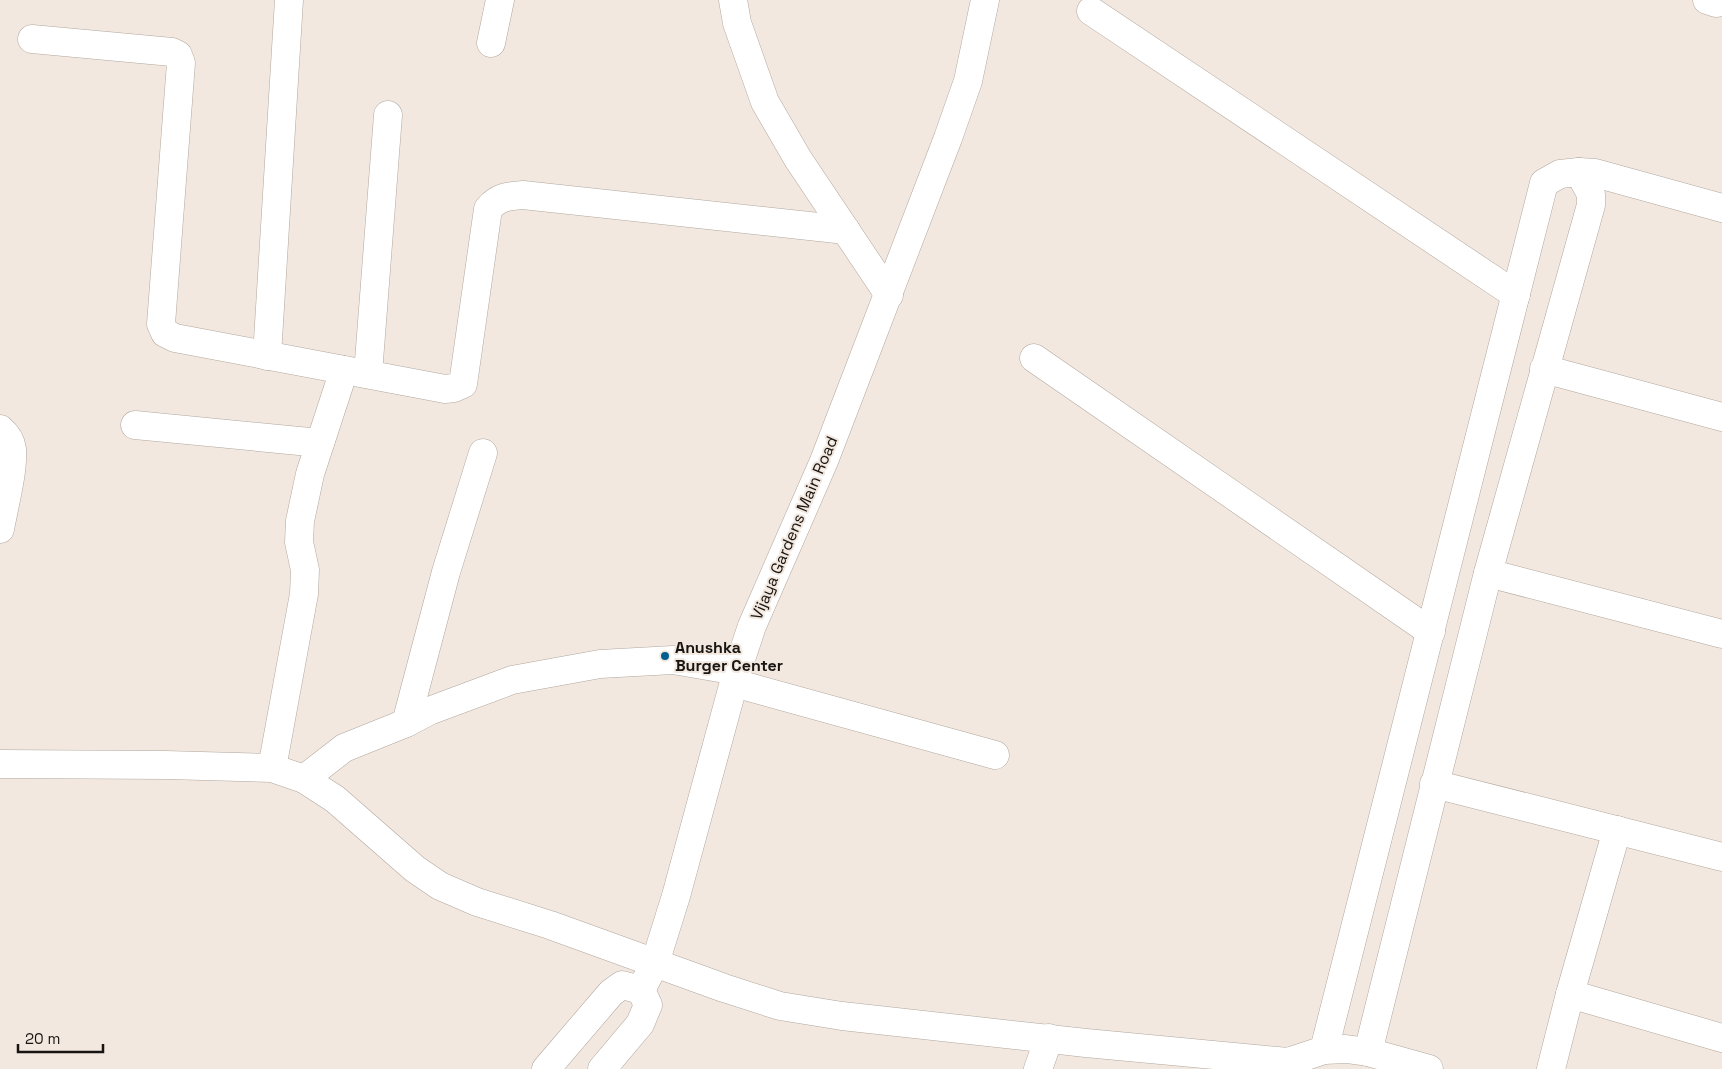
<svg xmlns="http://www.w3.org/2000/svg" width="1722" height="1069" font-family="'Space Grotesk',sans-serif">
  <rect width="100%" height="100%" fill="#f3e8df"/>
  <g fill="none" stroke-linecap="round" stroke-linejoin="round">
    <g stroke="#b1a79e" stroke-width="29">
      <g id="minor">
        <polyline points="733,0 737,23 765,102 798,159 889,295"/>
        <polyline points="1707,0 1716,3"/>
        <polyline points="1091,11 1516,295"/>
        <path d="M32 39 172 52 178 55 181 63 161 324 165 333 175 338 445 389 454 388 463 384 488 209C498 197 508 196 523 195L846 230"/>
        <polyline points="491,43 500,0"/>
        <polyline points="1579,172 1595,173 1722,208"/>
        <polyline points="267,356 289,0"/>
        <polyline points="1034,358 1431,632"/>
        <polyline points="1544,369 1722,417"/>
        <polyline points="368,374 388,115"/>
        <polyline points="135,425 320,443"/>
        <path d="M0 429C6 434 11 441 12 449 14 469 4 507 0 529"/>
        <polyline points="1488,573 1722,634"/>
        <polyline points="734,683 995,755"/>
        <polyline points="406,723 446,572 483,453"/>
        <polyline points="0,764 166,765 272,768 304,779 335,799 415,869 440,886 477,902 550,925 724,988 780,1006 842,1016 1086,1043 1288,1062 1324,1050 1346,1049 1368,1052 1429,1069"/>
        <polyline points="272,768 304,594 305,570 299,542 300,521 310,474 344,370"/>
        <polyline points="304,779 344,748 406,723 429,711 512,680 600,664 673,660 737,671"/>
        <polyline points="1434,784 1722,857"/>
        <polyline points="641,990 655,963 676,896 737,671 752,626 824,461 948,138 968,81 985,0"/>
        <polyline points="1570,994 1722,1038"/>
        <polyline points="1324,1050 1544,183 1560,174 1579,172 1591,194 1591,205 1488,573 1368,1052"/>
        <polyline points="546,1069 611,993 622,985 641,990"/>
        <polyline points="602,1069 640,1024 648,1005 641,990"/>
        <polyline points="1038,1069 1049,1038"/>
        <polyline points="1551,1069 1570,994 1617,830"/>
      </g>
    </g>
    <use href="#minor" stroke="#fff" stroke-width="28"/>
  </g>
  <circle fill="#005e8e" stroke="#f3e8df" stroke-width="2" cx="665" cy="656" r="5"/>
  <g text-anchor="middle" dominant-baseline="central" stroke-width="4" stroke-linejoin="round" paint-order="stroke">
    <g font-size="16" fill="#171411" stroke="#f3e8df">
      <text transform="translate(794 528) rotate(-67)">Vijaya Gardens Main Road</text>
    </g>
    <g font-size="16" font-weight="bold" fill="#171411" stroke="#f3e8df" text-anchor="start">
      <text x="675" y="647">Anushka<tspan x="675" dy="18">Burger Center</tspan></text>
    </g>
  </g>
  <path d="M18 1044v8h85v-8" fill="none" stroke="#171411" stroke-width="2.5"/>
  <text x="25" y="1044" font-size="15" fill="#171411" stroke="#f3e8df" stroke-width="4" paint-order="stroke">20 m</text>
</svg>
